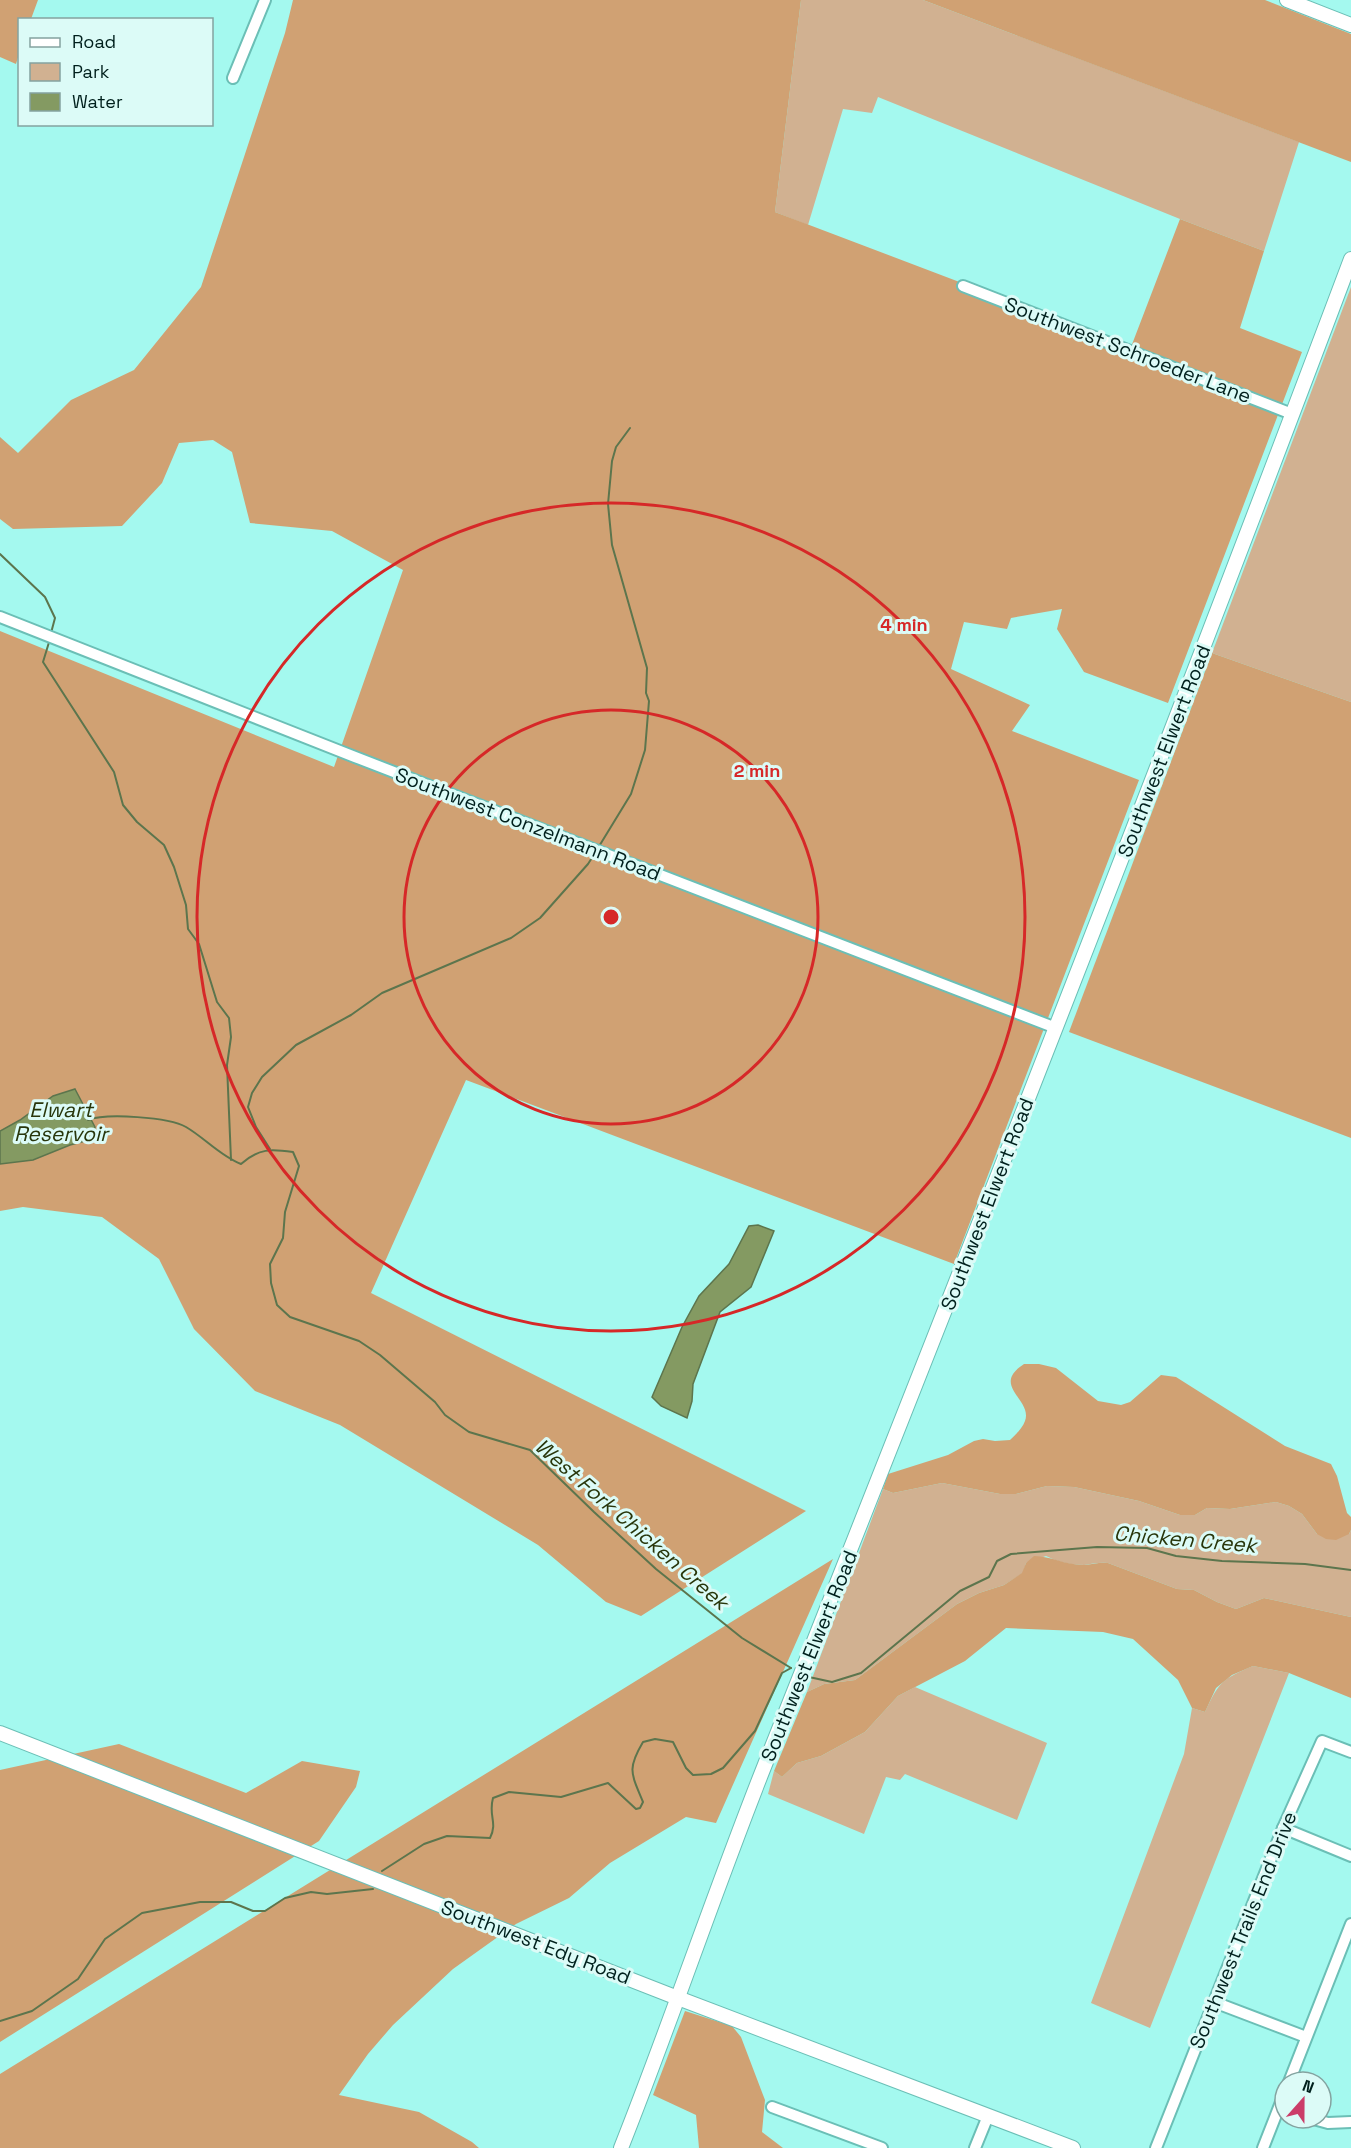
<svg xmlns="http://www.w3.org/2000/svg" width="1351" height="2148" font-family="'Space Grotesk',sans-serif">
  <rect width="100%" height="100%" fill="#a4f9ef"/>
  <g fill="#d1b191">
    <polygon points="801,0 923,0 1299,142 1264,251 1180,219 878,97 872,113 843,109 808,225 775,212"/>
    <polygon points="1351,287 1351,702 1212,653"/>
    <path d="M942 1483 1000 1494H1016L1047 1486 1074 1487 1139 1501 1180 1515H1195L1207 1508 1230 1509 1276 1502 1289 1506 1302 1514 1317 1534H1349L1351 1530V1617L1264 1598 1236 1609 1217 1602 1194 1590 1177 1589 1108 1563C1099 1562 1092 1564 1084 1565 1071 1565 1058 1562 1046 1556L1026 1563 1023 1573 1004 1585 979 1593 957 1604 855 1680 824 1684 807 1692 883 1489 893 1493Z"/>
    <path d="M1253 1666 1289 1673 1150 2028 1091 2003 1184 1754 1192 1708 1205 1712C1219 1682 1222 1679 1253 1666Z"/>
    <polygon points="915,1687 1047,1743 1017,1820 905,1774 900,1780 886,1777 864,1834 768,1794 774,1771 782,1777 797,1763 821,1756 865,1732 898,1696"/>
  </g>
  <g fill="#d0a173">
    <polygon points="0,0 38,0 31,19 20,20 19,54 16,64 0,57"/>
    <polygon points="293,0 801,0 775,212 1131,347 1180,219 1264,251 1240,328 1302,352 1168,703 1084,672 1057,629 1062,609 1011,618 1007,629 964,622 951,669 1030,705 1012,731 1139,780 954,1264 466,1080 371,1293 806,1511 641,1616 606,1602 538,1545 340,1425 255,1391 194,1329 159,1259 102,1217 23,1207 0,1211 0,631 334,767 403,570 332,531 250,523 232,452 213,440 179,443 162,483 122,526 13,529 0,519 0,437 18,453 71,400 134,370 201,287 285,33"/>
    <polygon points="923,0 1265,0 1351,34 1351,162"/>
    <polygon points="1212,653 1351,702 1351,1138 1069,1032"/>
    <path d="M1024 1364H1039L1056 1368 1098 1401 1121 1405 1130 1402 1161 1375 1176 1377 1285 1446 1331 1464 1337 1476 1347 1513 1351 1517V1530L1349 1534 1336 1540 1326 1539 1317 1534 1302 1514 1289 1506 1276 1502 1230 1509 1207 1508 1195 1515H1180L1139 1501 1074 1487 1047 1486 1016 1494H1000L942 1483 893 1493 883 1489 888 1474 948 1455 974 1441 983 1439 995 1441 1010 1440C1015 1435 1022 1429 1025 1421 1033 1399 990 1386 1024 1364Z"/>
    <path d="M1034 1556C1051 1556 1065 1565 1083 1565 1092 1565 1099 1562 1108 1563L1177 1589 1194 1590 1217 1602 1236 1609 1264 1598 1351 1617V1698L1289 1673 1253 1666 1232 1675 1216 1688 1205 1712 1192 1708 1178 1680 1133 1639 1103 1632 1006 1628 965 1661 898 1696 865 1732 821 1756 797 1763 782 1777 774 1771 807 1692 824 1684 855 1680 957 1604 979 1593 1004 1585 1022 1573 1026 1563Z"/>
    <polygon points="833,1559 716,1823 686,1817 610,1863 569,1898 516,1924 453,1969 393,2025 368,2054 339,2095 419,2112 472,2142 479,2148 0,2148 0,2074"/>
    <polygon points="119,1744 246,1793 302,1761 360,1771 356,1787 319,1841 0,2042 0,1770"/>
    <polygon points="685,2011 732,2026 741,2037 765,2100 762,2132 783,2148 699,2148 696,2115 653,2095"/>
  </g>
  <g fill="#849a62" stroke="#5c754d" stroke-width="1.5">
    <polygon points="75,1089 95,1127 94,1132 87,1136 89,1140 70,1145 33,1160 0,1164 0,1131 20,1120 53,1096"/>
    <polygon points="758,1225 774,1231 751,1287 720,1312 693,1384 692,1401 687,1418 661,1406 652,1397 682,1327 699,1296 729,1264 749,1226"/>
  </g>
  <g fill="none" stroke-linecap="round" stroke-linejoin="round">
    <g stroke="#5c754d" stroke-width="2">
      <polyline points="0,554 45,597 55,618 51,633"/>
      <polyline points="50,639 43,662 114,772 123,805 137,822 164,845 174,867 186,905 188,929 199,944 217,1002 229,1018 231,1037 227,1065 231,1160"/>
      <polyline points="598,848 631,794 645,750 649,701 646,693 647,668 612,545 608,504 612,461 616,447 630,428"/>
      <path d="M88 1120C106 1113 169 1117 186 1127 205 1138 220 1156 241 1164 259 1148 271 1149 293 1152L299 1166 285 1212 283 1238 270 1264 271 1283 277 1305 290 1317 359 1341 380 1355 435 1402 445 1415 469 1432 530 1450 594 1512 656 1569 742 1638 791 1668"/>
      <polyline points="270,1149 256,1127 248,1107 252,1093 262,1077 296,1045 351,1015 382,993 511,938 540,918 588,864 595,853"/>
      <polyline points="809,1677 832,1682 861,1673 960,1591 989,1577 997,1561 1011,1554 1097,1547 1147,1548 1176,1556 1222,1561 1305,1564 1351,1570"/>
      <path d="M382 1871 424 1844 447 1836 490 1838C498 1822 488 1816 493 1798L509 1792 561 1797 608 1783 636 1809 640 1808 643 1802C631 1773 627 1769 643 1742L655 1739 673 1742 686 1768 693 1775 711 1774 723 1768 755 1731 782 1673 791 1668"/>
      <polyline points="0,2021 32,2011 78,1979 105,1939 142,1913 200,1902 231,1902 253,1911 265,1911 285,1898 311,1892 327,1894 373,1889"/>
    </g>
    <g stroke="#6bbfb6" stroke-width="14">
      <g id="street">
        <polyline points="233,78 265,0"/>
        <polyline points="963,286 1292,414"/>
        <polyline points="0,617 355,757 1056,1028"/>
        <polyline points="1283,1828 1351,1856"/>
        <polyline points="1214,2002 1306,2037"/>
        <polyline points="1289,2082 1351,1924"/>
        <polyline points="772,2107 882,2148"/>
        <polyline points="1310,2118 1328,2123 1351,2122"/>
        <polyline points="975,2148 988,2116"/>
        <polyline points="1156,2148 1283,1828 1322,1741 1351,1752"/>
        <polyline points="1263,2148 1285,2092"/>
      </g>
    </g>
    <g stroke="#6bbfb6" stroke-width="16">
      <g id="secondary">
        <polyline points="1287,0 1351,25"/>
        <polyline points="0,1733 670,1995 1073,2148"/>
        <path d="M621 2148C671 2022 714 1893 764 1767 963 1266 1161 764 1351 259"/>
      </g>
    </g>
    <use href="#street" stroke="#fff" stroke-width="10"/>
    <use href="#secondary" stroke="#fff" stroke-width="14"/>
  </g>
  <g fill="none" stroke="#d62828" stroke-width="3">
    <circle cx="611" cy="917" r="207"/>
    <circle cx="611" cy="917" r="414"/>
  </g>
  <g text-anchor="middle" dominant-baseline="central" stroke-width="6" stroke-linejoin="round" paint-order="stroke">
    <g font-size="20" fill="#00201d" stroke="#dcfbf7">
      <text transform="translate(1128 350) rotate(21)">Southwest Schroeder Lane</text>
      <text transform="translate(1164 751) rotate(-69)">Southwest Elwert Road</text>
      <text transform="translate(528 824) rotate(21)">Southwest Conzelmann Road</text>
      <text transform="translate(987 1204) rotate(-69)">Southwest Elwert Road</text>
      <text transform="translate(809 1656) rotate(-68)">Southwest Elwert Road</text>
      <text transform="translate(1243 1930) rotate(-68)">Southwest Trails End Drive</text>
      <text transform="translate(536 1942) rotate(21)">Southwest Edy Road</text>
    </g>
    <g font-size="21" font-style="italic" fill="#28360b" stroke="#dcfbf7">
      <text x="61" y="1109">Elwart<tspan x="61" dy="24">Reservoir</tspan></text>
      <text transform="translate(632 1524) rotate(41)">West Fork Chicken Creek</text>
      <text transform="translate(1185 1539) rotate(5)">Chicken Creek</text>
    </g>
  </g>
  <circle cx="611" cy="917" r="9" fill="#d62828" stroke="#dcfbf7" stroke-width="3"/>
  <g font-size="18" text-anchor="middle" font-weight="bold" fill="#d62828" stroke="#dcfbf7" stroke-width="6" stroke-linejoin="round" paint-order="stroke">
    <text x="904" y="631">4 min</text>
    <text x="757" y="777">2 min</text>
  </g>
  <rect x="18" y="18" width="195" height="108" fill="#dcfbf7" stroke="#84a3a0" stroke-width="1.5"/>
  <rect x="30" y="38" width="30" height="9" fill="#ffffff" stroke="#84a3a0" stroke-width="1.5"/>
  <text x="72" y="48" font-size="18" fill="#00201d">Road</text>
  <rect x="30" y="63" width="30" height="18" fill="#d1b191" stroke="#84a3a0" stroke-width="1.5"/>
  <text x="72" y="78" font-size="18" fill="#00201d">Park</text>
  <rect x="30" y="93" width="30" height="18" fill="#849a62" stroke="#84a3a0" stroke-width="1.5"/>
  <text x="72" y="108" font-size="18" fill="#00201d">Water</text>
  <g transform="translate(1303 2100) rotate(21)"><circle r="28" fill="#dcfbf7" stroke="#84a3a0" stroke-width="1.5"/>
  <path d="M0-4.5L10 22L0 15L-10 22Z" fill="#cb3d69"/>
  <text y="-9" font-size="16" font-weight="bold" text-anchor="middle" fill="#00201d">N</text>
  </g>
</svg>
